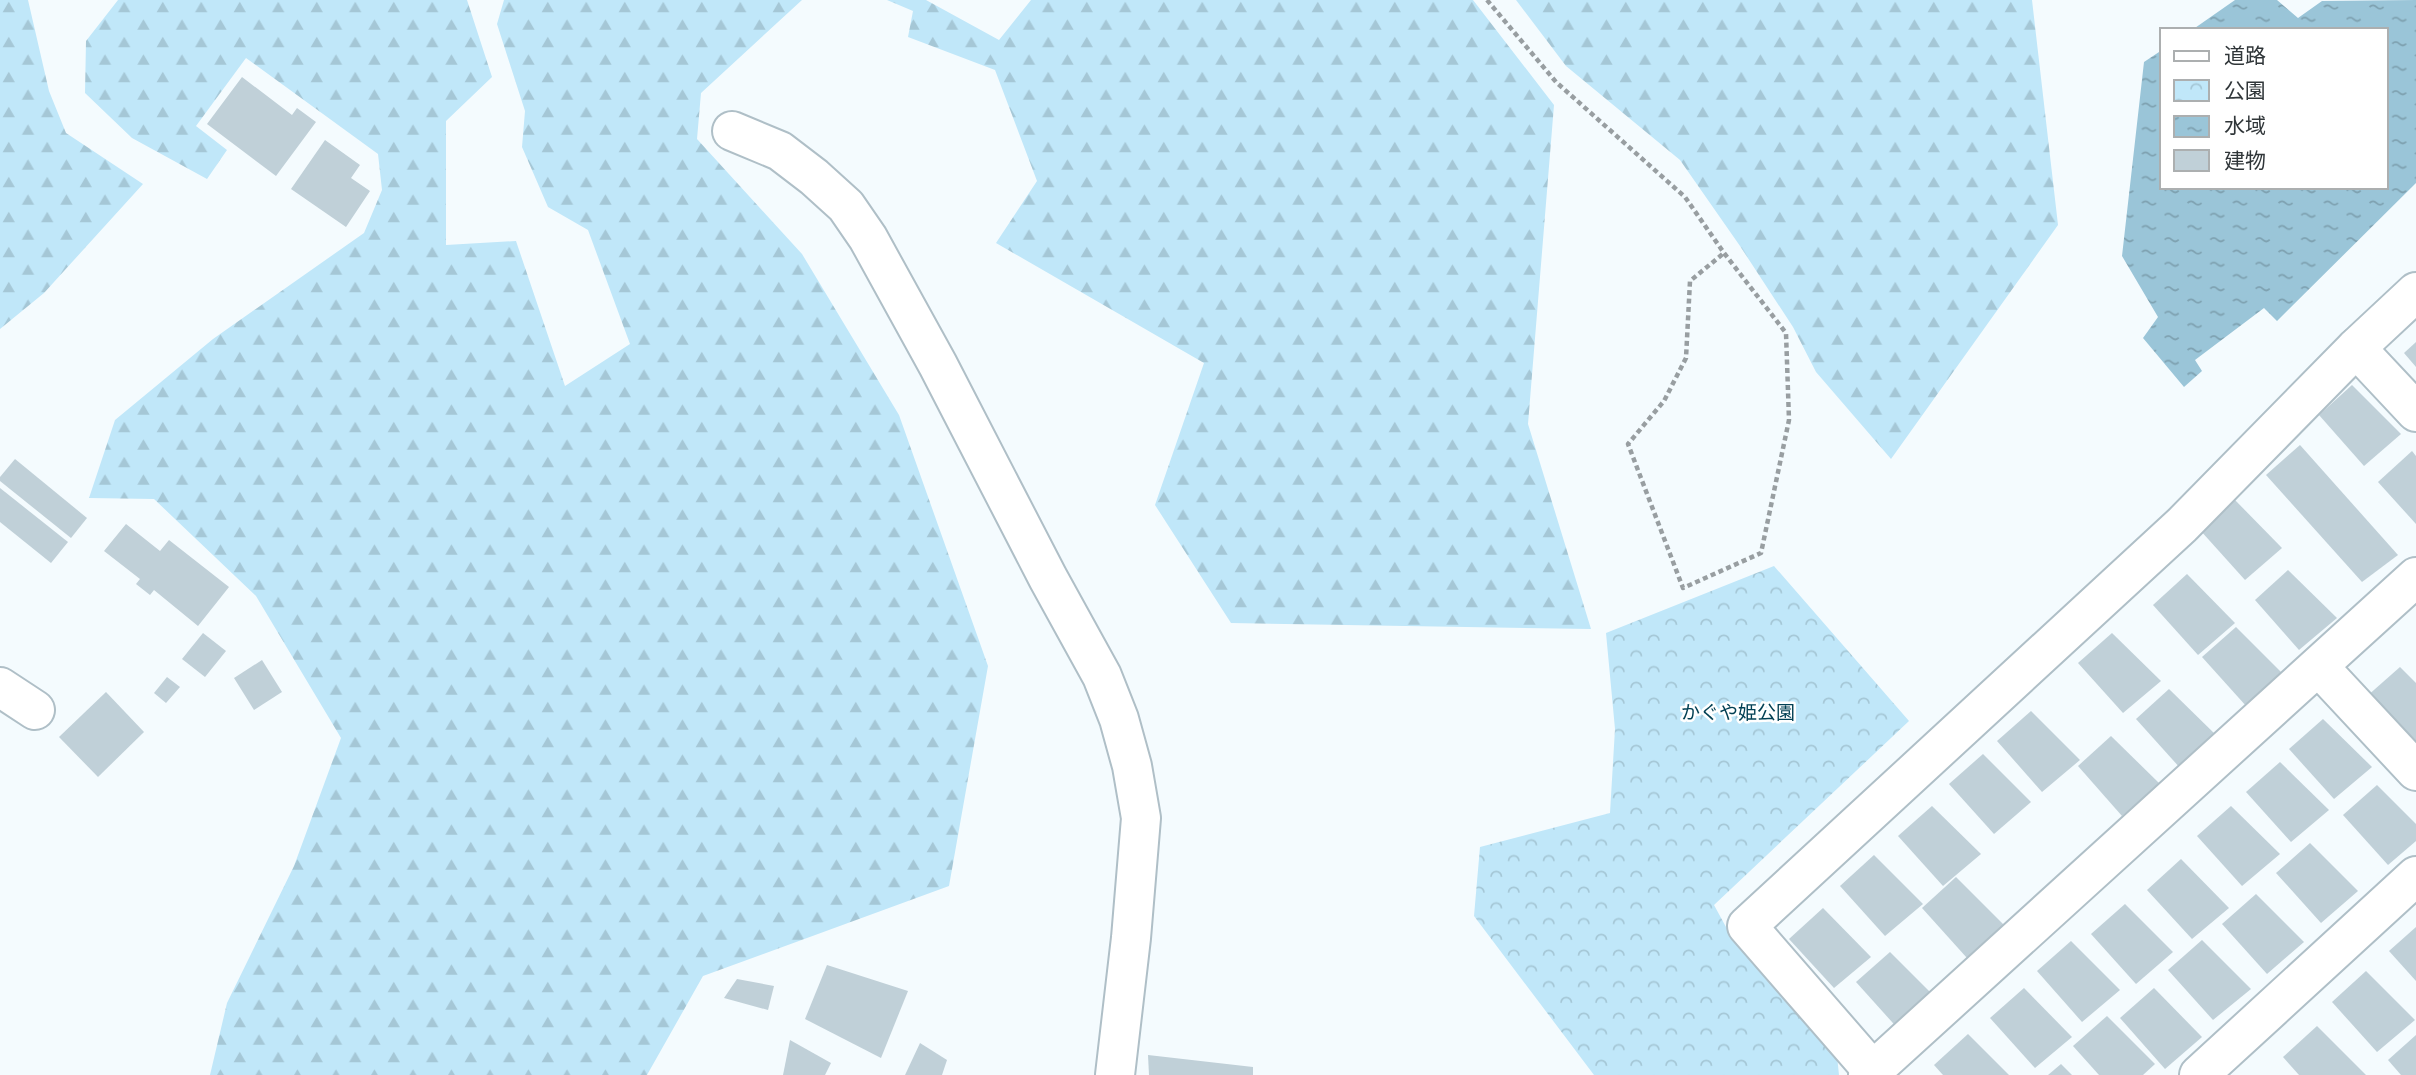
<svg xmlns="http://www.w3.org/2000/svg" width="2416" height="1075" font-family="'Archivo Narrow','Noto Sans JP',sans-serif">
  <defs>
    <pattern id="forest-firs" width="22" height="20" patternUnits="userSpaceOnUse" patternTransform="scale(1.75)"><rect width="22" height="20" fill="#c0e7f9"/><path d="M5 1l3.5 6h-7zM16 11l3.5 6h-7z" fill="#a5c7d6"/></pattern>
    <pattern id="park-crowns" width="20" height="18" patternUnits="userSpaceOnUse" patternTransform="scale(1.75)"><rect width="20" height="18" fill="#c0e7f9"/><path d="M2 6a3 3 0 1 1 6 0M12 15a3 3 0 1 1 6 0" fill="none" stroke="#a5c7d6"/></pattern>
    <pattern id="water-ripples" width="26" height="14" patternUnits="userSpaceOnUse" patternTransform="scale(1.75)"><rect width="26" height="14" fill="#9ac5d8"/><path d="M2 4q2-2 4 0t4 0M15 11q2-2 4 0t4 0" fill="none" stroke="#7ea1b0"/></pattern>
  </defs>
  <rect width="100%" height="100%" fill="#f4fbfe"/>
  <g fill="url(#forest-firs)">
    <polygon points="0,0 28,0 49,91 66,133 143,184 44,293 0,329"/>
    <polygon points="118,0 467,0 492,77 446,121 446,245 516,241 565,386 630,344 588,230 548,207 522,147 525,111 497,24 504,0 802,0 701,93 697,139 802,254 899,415 988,666 949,886 703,976 647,1075 210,1075 227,1003 294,866 341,738 256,596 154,499 89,498 115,420 213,339 364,233 382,190 378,154 246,58 196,126 227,150 207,179 132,138 85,93 86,41"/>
    <polygon points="887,0 926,0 999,40 1031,0 1473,0 1554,105 1528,424 1591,629 1231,623 1155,505 1204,363 996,243 1037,181 995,70 908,37 913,11"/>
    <polygon points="1516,0 2032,0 2058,225 1891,459 1816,372 1793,327 1740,246 1680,160 1566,66"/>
  </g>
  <polygon fill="url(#park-crowns)" points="1774,566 1909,721 1714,905 1726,927 1771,982 1837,1056 1839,1075 1594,1075 1474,916 1480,847 1610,813 1615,729 1606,633"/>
  <polygon fill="url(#water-ripples)" points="2235,0 2277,0 2298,18 2322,1 2416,0 2416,183 2277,321 2264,308 2195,360 2202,371 2184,387 2143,338 2158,317 2122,256 2144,62 2162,50 2162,187 2386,187 2386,30 2192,30"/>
  <g fill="#c0d0d8">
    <polygon points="242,77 292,115 297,108 316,122 276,176 207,124"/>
    <polygon points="325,140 360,165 351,178 370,191 346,227 291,189"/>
    <polygon points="2416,342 2416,367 2404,353"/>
    <polygon points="2352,385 2401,434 2364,466 2319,415"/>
    <polygon points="2300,445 2398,555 2362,582 2266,475"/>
    <polygon points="2412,451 2416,456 2416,524 2378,482"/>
    <polygon points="15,459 87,518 71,538 0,481 0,477"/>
    <polygon points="0,488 68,542 51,563 0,522"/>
    <polygon points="2234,499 2282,548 2245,580 2200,530"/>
    <polygon points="126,524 160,551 169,540 229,587 198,626 154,590 150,595 136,584 140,579 104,551"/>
    <polygon points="2288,570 2337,618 2299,650 2255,600"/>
    <polygon points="2187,574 2235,623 2198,655 2153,605"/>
    <polygon points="2236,627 2284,675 2247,707 2202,657"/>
    <polygon points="203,633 226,651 205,677 182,659"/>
    <polygon points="2112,633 2161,681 2123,713 2078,663"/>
    <polygon points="262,660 282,692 254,710 234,678"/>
    <polygon points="2400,667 2416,683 2416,743 2366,697"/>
    <polygon points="167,677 180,687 166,703 154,693"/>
    <polygon points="2169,689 2218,737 2181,769 2136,719"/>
    <polygon points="106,692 144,732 98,777 59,737"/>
    <polygon points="2031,711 2080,760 2042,792 1997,741"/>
    <polygon points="2323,719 2372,767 2334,799 2289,749"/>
    <polygon points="2111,736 2160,784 2122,816 2078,766"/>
    <polygon points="1983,754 2031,802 1994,834 1949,784"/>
    <polygon points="2280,762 2329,810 2291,842 2246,792"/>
    <polygon points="2377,785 2416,824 2416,841 2388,865 2343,815"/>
    <polygon points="1932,806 1981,854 1943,886 1898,836"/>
    <polygon points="2231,806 2280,854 2242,886 2197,836"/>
    <polygon points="2310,843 2358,891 2321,923 2276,873"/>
    <polygon points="1874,855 1923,904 1885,936 1840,886"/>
    <polygon points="2181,859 2229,908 2192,939 2147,890"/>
    <polygon points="1956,877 2005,926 1967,958 1922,908"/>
    <polygon points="2256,894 2304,942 2267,974 2222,924"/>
    <polygon points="2125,904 2173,952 2136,984 2091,934"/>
    <polygon points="1823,908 1871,957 1834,988 1789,939"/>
    <polygon points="2416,927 2416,981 2389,951"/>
    <polygon points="2202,940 2251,989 2213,1020 2168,970"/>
    <polygon points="2071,941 2120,990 2082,1022 2037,971"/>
    <polygon points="1890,952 1938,1000 1901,1032 1856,982"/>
    <polygon points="827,965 908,991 881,1058 805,1019"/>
    <polygon points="2366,971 2415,1020 2377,1052 2332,1002"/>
    <polygon points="737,979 774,986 768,1010 724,998"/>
    <polygon points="2024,988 2072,1037 2035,1068 1990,1018"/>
    <polygon points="2154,988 2202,1037 2165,1069 2120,1018"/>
    <polygon points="2107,1016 2155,1064 2143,1075 2099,1075 2073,1046"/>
    <polygon points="2317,1026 2366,1075 2299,1075 2283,1057"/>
    <polygon points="1968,1034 2009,1075 1943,1075 1934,1065"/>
    <polygon points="2416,1035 2416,1075 2401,1075 2388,1060"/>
    <polygon points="790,1040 831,1063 825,1075 783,1075"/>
    <polygon points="920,1043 947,1060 942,1075 905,1075"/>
    <polygon points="1148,1055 1253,1067 1253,1075 1149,1075"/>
    <polygon points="2061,1064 2072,1075 2048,1075"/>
  </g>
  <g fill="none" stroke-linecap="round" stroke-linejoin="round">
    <g stroke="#afbfc7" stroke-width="42">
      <g id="minor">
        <polyline points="732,131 780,151 814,177 846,206 868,238 938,365 1048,578 1102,676 1119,719 1132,766 1141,818 1131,938 1115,1075"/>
        <polyline points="2356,348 2416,412"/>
        <polyline points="2319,667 2416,771"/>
        <polyline points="0,687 35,710"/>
        <polyline points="1873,1071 1747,926 2182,525 2356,348 2416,292"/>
        <polyline points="1868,1075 2416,577"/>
        <polyline points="2199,1075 2416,876"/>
      </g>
    </g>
    <polyline stroke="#989ea1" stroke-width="4.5" stroke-dasharray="5 3.5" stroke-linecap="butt" points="1487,0 1556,82 1685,197 1724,253 1786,333 1789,420 1761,553 1683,588 1628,444 1664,401 1686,358 1690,281 1724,253"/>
    <use href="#minor" stroke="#fff" stroke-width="38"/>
  </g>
  <g text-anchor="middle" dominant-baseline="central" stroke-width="5" stroke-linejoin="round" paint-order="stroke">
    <g font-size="19" fill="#024054" stroke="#fff">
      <text x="1738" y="712">かぐや姫公園</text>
    </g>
  </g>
  <rect x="2160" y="28" width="228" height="161" fill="#ffffff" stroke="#acafb0" stroke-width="2"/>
  <rect x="2174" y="51" width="35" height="10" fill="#ffffff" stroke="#acafb0" stroke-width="2"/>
  <text x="2224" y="63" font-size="21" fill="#303639">道路</text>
  <rect x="2174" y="80" width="35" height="21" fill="url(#park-crowns)" stroke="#acafb0" stroke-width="2"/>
  <text x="2224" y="98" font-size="21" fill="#303639">公園</text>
  <rect x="2174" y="116" width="35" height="21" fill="url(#water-ripples)" stroke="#acafb0" stroke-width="2"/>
  <text x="2224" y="133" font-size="21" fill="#303639">水域</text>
  <rect x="2174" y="150" width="35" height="21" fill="#c0d0d8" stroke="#acafb0" stroke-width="2"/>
  <text x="2224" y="168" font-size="21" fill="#303639">建物</text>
</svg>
